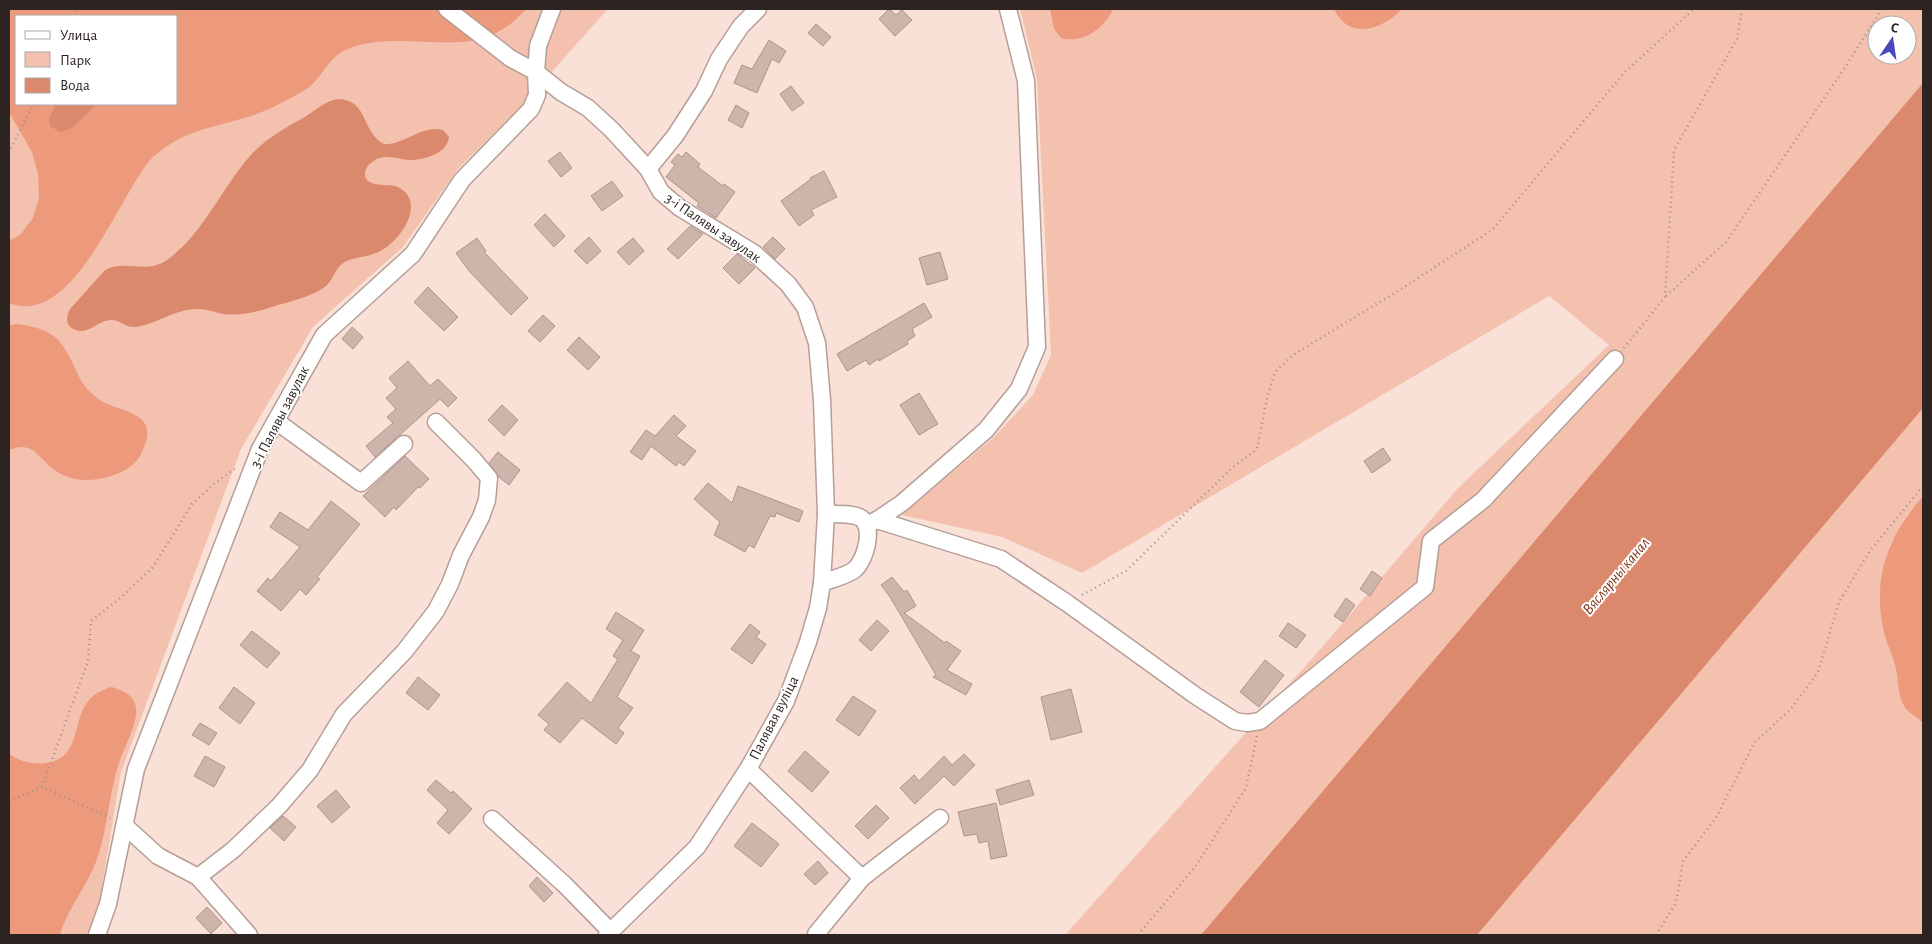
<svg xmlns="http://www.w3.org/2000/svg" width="1932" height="944" font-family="'Alegreya Sans',sans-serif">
  <rect width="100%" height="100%" fill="#fae1d8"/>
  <g fill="#f4c1af" fill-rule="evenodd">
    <path d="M9 9H608L522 105 457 170 403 247 313 327 241 449 121 772 99 904 89 935H9ZM16 16H176V104H16Z"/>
    <path d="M1020 9H1923V496L1907 515 1890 545 1885 562 1881 598 1884 633 1898 673 1900 696 1904 706 1923 724V935H1065L1317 653 1458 488 1609 345 1549 296 1082 573 1002 537 902 515 993 438 1033 395 1051 355 1037 79ZM1877 25H1907V55H1877Z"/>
  </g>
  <g fill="#ec997c" fill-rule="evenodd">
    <path d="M9 9H526C481 62 428 34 370 43 357 45 342 49 333 59 323 69 318 82 305 90 288 100 269 110 251 116 226 124 198 128 175 141 167 146 157 153 151 159 119 195 73 329 9 303V241L20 235 33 218 39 198 38 174 32 152 9 112ZM16 16H176V104H16Z"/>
    <path d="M1050 9H1113C1104 29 1082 44 1061 38L1054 29Z"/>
    <path d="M1334 9H1402C1382 30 1349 41 1334 9Z"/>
    <path d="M18 324C49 329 60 335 73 364 77 373 81 382 88 390 92 394 98 399 103 402 122 412 159 413 144 447 141 457 134 465 125 470 105 481 76 485 56 471 39 460 34 439 9 450V325Z"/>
    <path d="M1923 496V724C1918 717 1909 714 1904 706 1897 694 1899 678 1895 665 1892 654 1887 644 1884 633 1872 578 1887 537 1923 496Z"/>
    <path d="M112 687C123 691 135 695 136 708 138 723 124 748 119 763 109 793 108 826 98 856 89 884 68 907 60 935H9V754C20 761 32 765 46 763 82 758 71 721 89 700 95 693 104 689 112 687Z"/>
  </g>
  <g fill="#db896d">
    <polygon points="1923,83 1923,408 1477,935 1201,935"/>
    <path d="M338 99C369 100 361 132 384 144 405 145 422 124 443 130L449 137C448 153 424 160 410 160 396 159 383 152 371 163 368 165 366 168 365 172 363 189 389 183 398 187 425 201 404 234 388 246 372 259 356 255 343 263 335 269 334 278 327 285 315 296 288 302 272 307 256 312 240 316 223 314 215 312 206 309 197 309 175 309 157 324 136 327 126 328 120 320 111 320 98 320 89 335 76 330 65 327 66 317 70 309L105 270C126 259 145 275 167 260 203 234 221 189 250 156 265 139 285 128 305 117 316 110 325 101 338 99Z"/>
    <path d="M56 104H98C83 113 79 129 60 132L50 126 49 119Z"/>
  </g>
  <g fill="#cdb5ac" stroke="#ad958d">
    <polygon points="889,9 896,15 902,10 912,20 895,36 879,19"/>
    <polygon points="816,24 831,37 823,46 808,33"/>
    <polygon points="769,40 786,51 779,63 772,59 757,93 734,83 742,65 752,69"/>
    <polygon points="791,86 804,103 792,111 780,94"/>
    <polygon points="736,105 749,113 742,128 728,120"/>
    <polygon points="560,152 572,168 561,177 548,161"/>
    <polygon points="686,152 700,164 698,167 723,186 724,184 735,192 716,218 697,206 699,203 666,177 675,165 671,162 678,154 682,157"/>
    <polygon points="824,171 837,197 811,210 814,215 799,226 781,201 811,179 810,178"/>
    <polygon points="612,181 623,196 602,211 591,196"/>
    <polygon points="545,214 565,236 554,247 534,225"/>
    <polygon points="690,226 703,234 678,259 667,249"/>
    <polygon points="589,237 601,251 587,264 574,251"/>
    <polygon points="773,237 785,249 775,259 763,247"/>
    <polygon points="477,238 486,251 484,252 528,298 511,315 469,271 456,253"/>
    <polygon points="633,238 644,251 629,265 617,252"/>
    <polygon points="940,252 948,279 927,285 919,258"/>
    <polygon points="737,254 755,268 739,284 723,268"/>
    <polygon points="428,287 458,317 444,331 414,302"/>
    <polygon points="924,303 932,317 912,329 915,336 907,341 908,344 879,361 878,359 869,365 866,360 847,371 837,354"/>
    <polygon points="543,315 555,326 540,342 528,331"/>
    <polygon points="352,327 363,337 353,349 342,339"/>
    <polygon points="579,337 600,357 588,370 567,350"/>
    <polygon points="408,361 430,386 438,379 457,398 448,407 440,399 375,457 366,446 393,423 387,417 396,409 386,398 397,388 389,378"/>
    <polygon points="919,393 938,424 919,435 900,405"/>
    <polygon points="502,405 518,420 504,436 488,420"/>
    <polygon points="674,415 686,426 676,436 696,451 684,466 679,462 676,466 651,446 642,460 630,452 646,430 655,436"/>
    <polygon points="1383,448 1391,460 1372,473 1364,461"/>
    <polygon points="498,452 520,470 509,485 499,477 489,463"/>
    <polygon points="405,456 429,479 420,488 418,487 396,510 394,507 385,517 363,496"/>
    <polygon points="708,483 732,503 738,486 803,511 799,522 776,513 775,517 770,516 754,548 749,545 745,552 714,535 720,522 694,499"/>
    <polygon points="331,501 360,524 317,577 320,579 306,595 300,589 281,611 257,591 268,578 271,581 300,547 270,527 280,512 308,530"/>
    <polygon points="1372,571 1382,578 1370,596 1360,589"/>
    <polygon points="892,577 904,592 907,590 916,606 904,613 945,643 946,641 961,651 947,670 972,684 966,695 933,677 936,675 890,597 881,585"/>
    <polygon points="1346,598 1355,605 1343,622 1334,616"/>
    <polygon points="616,612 644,630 631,651 640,656 617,697 633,708 618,728 624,733 616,744 582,718 560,743 544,730 549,724 538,715 567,682 591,703 618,659 613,656 623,640 606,629"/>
    <polygon points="877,620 889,631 871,651 859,640"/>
    <polygon points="1288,623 1306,635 1296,648 1279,636"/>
    <polygon points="750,624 760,632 756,637 766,644 752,664 731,649"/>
    <polygon points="252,631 280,653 267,668 240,645"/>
    <polygon points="1265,660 1284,675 1259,707 1240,692"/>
    <polygon points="418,677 440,695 428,710 406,693"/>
    <polygon points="234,687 255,703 240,724 219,708"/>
    <polygon points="1071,689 1082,732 1051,740 1041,697"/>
    <polygon points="853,696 876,711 859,736 836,720"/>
    <polygon points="200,723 217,733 209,745 192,735"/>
    <polygon points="805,751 829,772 812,792 788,771"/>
    <polygon points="964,754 975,765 954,786 944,776 915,804 900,788 914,775 919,781 944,756 952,765"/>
    <polygon points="205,756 225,767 214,787 194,776"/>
    <polygon points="436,780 451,793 453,791 472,809 449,834 437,823 448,810 427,790"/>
    <polygon points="1029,780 1034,795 1000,805 996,790"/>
    <polygon points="336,790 350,807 332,823 317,806"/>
    <polygon points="996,803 1007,856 991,859 988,841 979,843 977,834 964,836 958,812"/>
    <polygon points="876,805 889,818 868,839 855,826"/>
    <polygon points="283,816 296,827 284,841 270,828"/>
    <polygon points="752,823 779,844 761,867 734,846"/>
    <polygon points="818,861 828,873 815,885 804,874"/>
    <polygon points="537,877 553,893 544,902 529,886"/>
    <polygon points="207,907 222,923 211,934 196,918"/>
  </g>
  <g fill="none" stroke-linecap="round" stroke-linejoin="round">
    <g stroke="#b69e96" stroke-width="19">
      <g id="minor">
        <polyline points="447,9 510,58 536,72 538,46 552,9"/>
        <polyline points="648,169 675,136 704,91 719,59 741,26 758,9"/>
        <polyline points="276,421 361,483 404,444"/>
        <polyline points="877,520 1001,559 1067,603 1196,696 1235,721 1247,723 1260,721 1425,587 1431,541 1483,500 1615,359"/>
        <polyline points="866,525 877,520 902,503 986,430 1019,389 1037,347 1026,81 1008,9"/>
        <path d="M822 583C832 579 846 576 854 570 865 562 875 527 861 518 852 513 836 514 826 514"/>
        <polyline points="748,769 862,878"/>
        <polyline points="492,819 565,885 611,932"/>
        <polyline points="125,826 158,856 198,877 249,935"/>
        <polyline points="198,877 233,850 279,806 310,770 344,714 404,652 436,611 450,584 461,555 481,517 487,500 489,478 474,460 436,422"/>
        <polyline points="816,934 862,878 940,818"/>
        <polyline points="97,935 108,904 136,769 260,449 324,335 413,254 462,180 531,109 537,95 536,72 561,92 588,108 611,129 648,169 661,192 680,208 754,253 788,284 805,307 817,343 822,400 826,514 822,583 818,608 808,642 786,701 748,769 697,847 607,935"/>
      </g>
    </g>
    <g stroke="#a18f88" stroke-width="2.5" stroke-dasharray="1 4" stroke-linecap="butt">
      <polyline points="73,16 76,9"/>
      <polyline points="9,153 33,104"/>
      <polyline points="1666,296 1726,242 1844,69 1882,9"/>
      <polyline points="1624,348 1665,297 1674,150 1737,39 1742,9"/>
      <polyline points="1082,595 1126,571 1232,468 1257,449 1267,398 1275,372 1293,355 1401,289 1492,230 1625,72 1694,9"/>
      <polyline points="42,787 88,661 91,621 119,599 153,567 192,504 214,484 237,467"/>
      <polyline points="9,801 42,787 110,818"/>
      <polyline points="1138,935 1195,867 1246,788 1257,736"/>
      <polyline points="1656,935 1676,903 1683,861 1716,818 1754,743 1790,710 1818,672 1839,602 1870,551 1923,486"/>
    </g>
    <use href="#minor" stroke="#fff" stroke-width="16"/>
  </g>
  <g text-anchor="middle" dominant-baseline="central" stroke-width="4" stroke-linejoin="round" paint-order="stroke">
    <g font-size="15" fill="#2d2421" stroke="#fff">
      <text transform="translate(713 228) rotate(34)">3-і Палявы завулак</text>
      <text transform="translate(280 417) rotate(-63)">3-і Палявы завулак</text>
      <text transform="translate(774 718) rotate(-63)">Палявая вуліца</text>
    </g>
    <g font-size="16" font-style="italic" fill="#7e3418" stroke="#fff">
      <text transform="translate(1616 576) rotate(-50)">Вяслярны канал</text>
    </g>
  </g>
  <rect width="1932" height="944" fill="none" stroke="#2d2421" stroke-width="20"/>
  <rect x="15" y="15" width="162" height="90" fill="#ffffff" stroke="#aba7a6"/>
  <rect x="25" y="31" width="25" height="8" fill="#ffffff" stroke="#aba7a6"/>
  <text x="60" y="40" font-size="15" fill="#2d2421">Улица</text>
  <rect x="25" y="52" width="25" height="15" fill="#f4c1af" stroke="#aba7a6"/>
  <text x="60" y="65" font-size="15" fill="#2d2421">Парк</text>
  <rect x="25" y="78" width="25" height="15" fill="#db896d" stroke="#aba7a6"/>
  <text x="60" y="90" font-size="15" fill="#2d2421">Вода</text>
  <g transform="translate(1892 40) rotate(13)"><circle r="24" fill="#ffffff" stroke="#aba7a6"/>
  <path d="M0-4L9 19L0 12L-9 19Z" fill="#4848be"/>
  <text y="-8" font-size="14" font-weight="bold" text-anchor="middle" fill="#2d2421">С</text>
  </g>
</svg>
